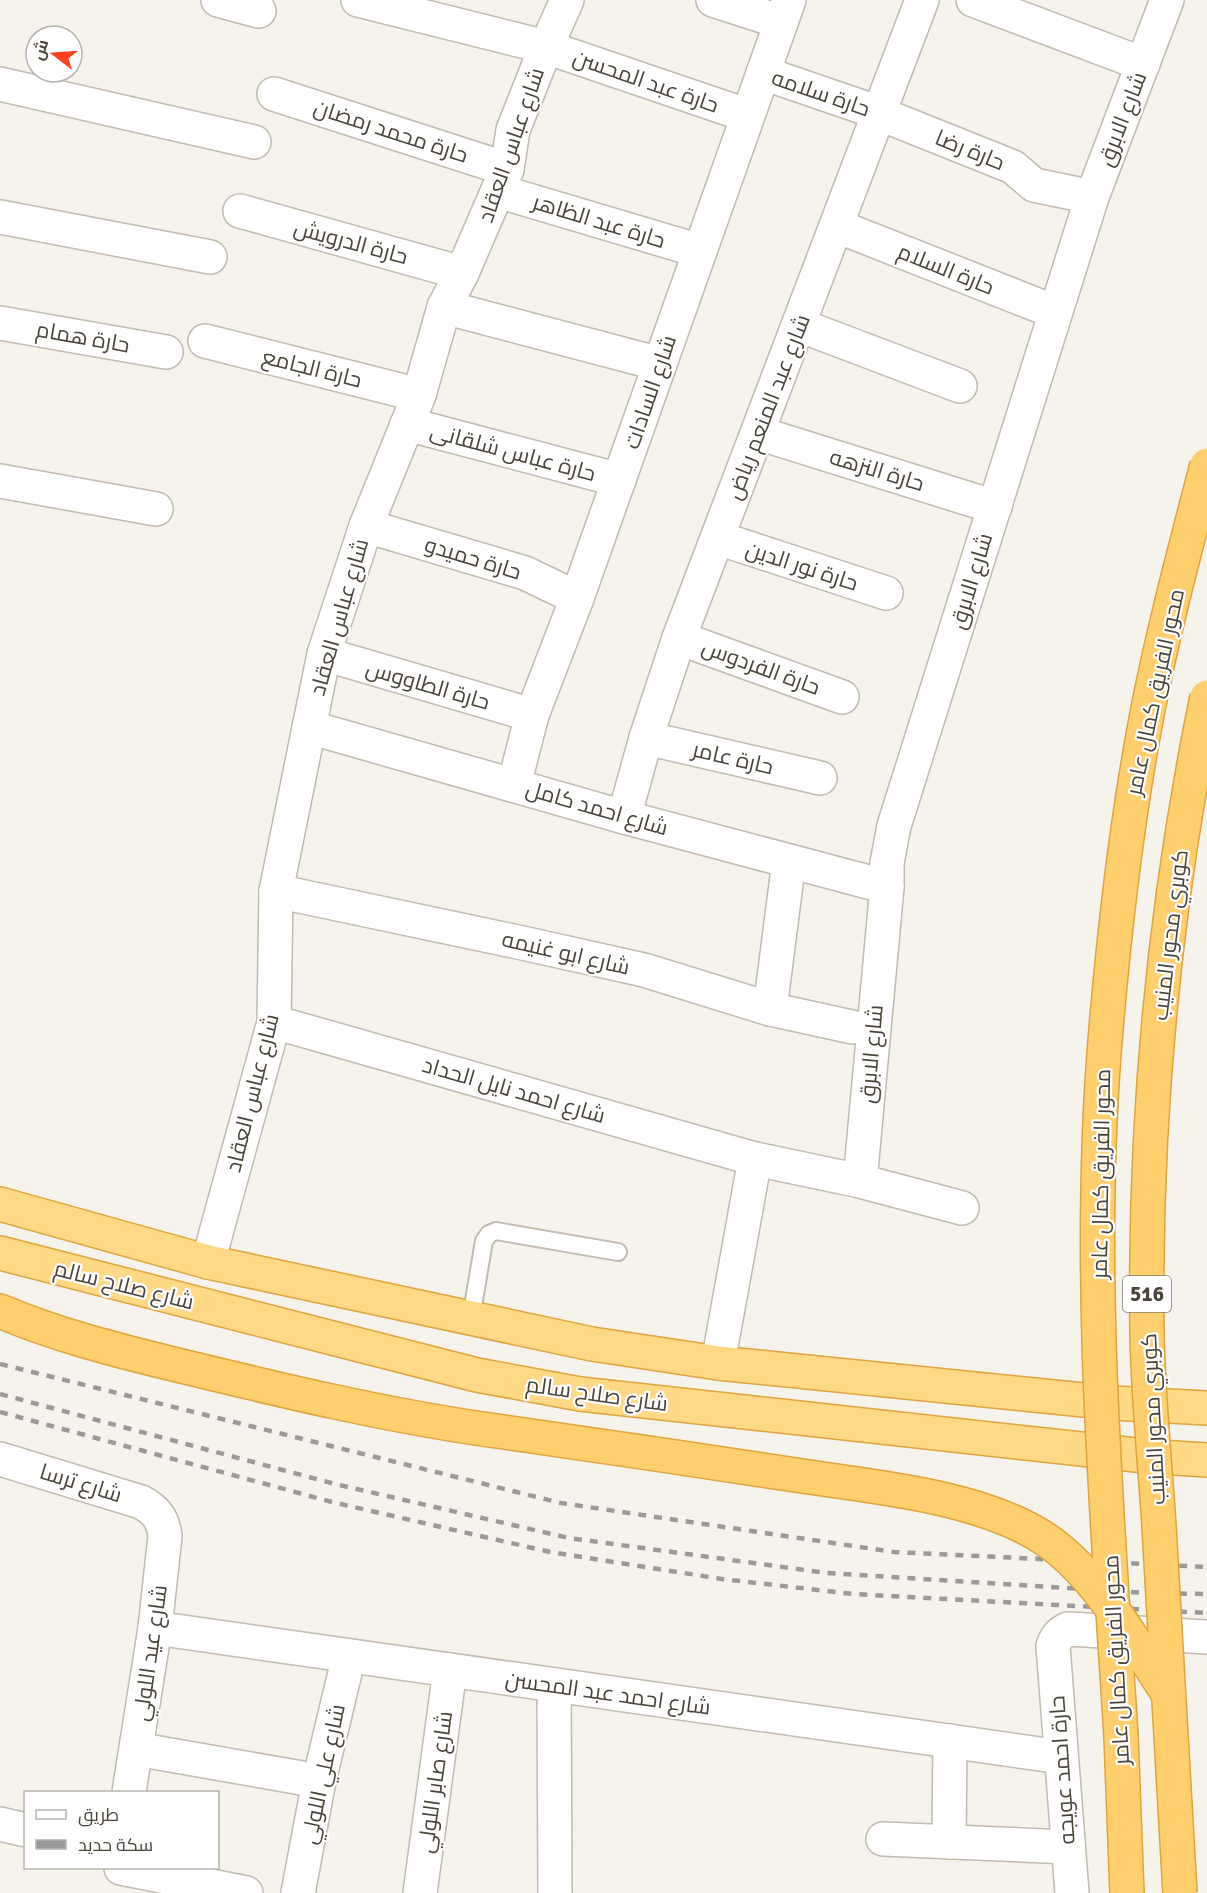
<svg xmlns="http://www.w3.org/2000/svg" width="1207" height="1893" font-family="Signika,Cairo,sans-serif">
  <rect width="100%" height="100%" fill="#f6f3ec"/>
  <g fill="none" stroke-linecap="round" stroke-linejoin="round">
    <g stroke="#c2bbae" stroke-width="20">
      <polyline id="service" points="471,1318 484,1241 489,1234 496,1231 618,1252"/>
    </g>
    <g stroke="#c2bbae" stroke-width="36">
      <g id="minor">
        <polyline points="218,0 259,11"/>
        <polyline points="358,0 546,47 746,115"/>
        <polyline points="713,0 781,22"/>
        <polyline points="973,0 1143,64"/>
        <polyline points="763,73 868,109 1013,167 1034,185 1092,197"/>
        <polyline points="0,84 254,142"/>
        <polyline points="274,94 507,169"/>
        <polyline points="498,191 700,251"/>
        <polyline points="240,211 462,273"/>
        <polyline points="0,217 210,257"/>
        <polyline points="837,226 1055,312"/>
        <polyline points="444,307 660,364"/>
        <polyline points="0,323 166,352"/>
        <polyline points="799,325 960,386"/>
        <polyline points="205,341 419,395"/>
        <polyline points="407,424 619,480"/>
        <polyline points="758,433 995,507"/>
        <polyline points="0,481 156,509"/>
        <polyline points="366,526 525,573 577,598"/>
        <polyline points="718,538 886,593"/>
        <polyline points="679,638 842,697"/>
        <polyline points="324,654 532,715"/>
        <polyline points="309,727 624,817 887,887"/>
        <polyline points="646,738 820,778"/>
        <polyline points="514,785 532,715 577,598 789,0"/>
        <polyline points="624,817 646,738 679,638 922,0"/>
        <polyline points="276,891 518,942 644,970 770,1009 852,1027"/>
        <polyline points="770,1009 789,861"/>
        <polyline points="274,1022 755,1159 860,1181 962,1208"/>
        <polyline points="860,1181 887,887 887,863 894,826 1092,197 1167,0"/>
        <polyline points="208,1262 274,1022 276,891 324,654 366,526 419,395 444,307 462,273 507,169 513,130 546,47 567,0"/>
        <polyline points="718,1363 755,1159"/>
        <path d="M0 1459 141 1502C156 1510 163 1519 165 1536L155 1628 129 1792"/>
        <polyline points="155,1628 1061,1757"/>
        <polyline points="554,1685 555,1893"/>
        <polyline points="136,1749 319,1781"/>
        <polyline points="0,1824 26,1830"/>
        <polyline points="883,1839 1068,1847"/>
        <polyline points="949,1842 950,1741"/>
        <polyline points="121,1868 246,1893"/>
        <polyline points="298,1893 319,1781 349,1656"/>
        <polyline points="420,1893 450,1670"/>
        <path d="M1072 1893 1053 1646C1056 1638 1059 1633 1068 1629L1207 1637"/>
      </g>
    </g>
    <g stroke="#e0a43c" stroke-width="36">
      <g id="trunk">
        <polyline points="0,1204 208,1262 592,1344 718,1363 1113,1403 1207,1408"/>
        <polyline points="0,1253 477,1375 580,1394 1145,1456 1207,1460"/>
      </g>
    </g>
    <g stroke="#e0a43c" stroke-width="36">
      <g id="motorway">
        <path d="M0 1311C54 1334 112 1349 169 1363"/>
        <polyline points="1121,1736 1127,1893"/>
      </g>
    </g>
    <use href="#service" stroke="#fff" stroke-width="16"/>
    <use href="#minor" stroke="#fff" stroke-width="33"/>
    <use href="#trunk" stroke="#ffd985" stroke-width="33"/>
    <use href="#motorway" stroke="#ffcf6e" stroke-width="33"/>
    <g stroke="#9a9a9a" stroke-width="4.5" stroke-dasharray="8 8" stroke-linecap="butt">
      <polyline points="0,1364 561,1503 894,1552 1207,1567"/>
      <polyline points="0,1394 335,1484 569,1538 827,1573 1146,1593 1207,1594"/>
      <polyline points="0,1412 332,1502 550,1552 722,1579 853,1594 1207,1613"/>
    </g>
    <g stroke="#e0a43c" stroke-width="36" stroke-linecap="butt">
      <g id="motorway-bridge">
        <path d="M169 1363C280 1390 391 1417 504 1432 606 1447 707 1461 809 1477 882 1488 979 1497 1042 1537 1095 1570 1135 1644 1169 1695"/>
        <path d="M1121 1736C1107 1511 1087 1279 1104 1054 1113 939 1126 823 1148 709 1164 627 1186 546 1207 465"/>
        <path d="M1180 1893C1173 1771 1166 1648 1159 1526 1155 1462 1148 1397 1147 1333 1144 1120 1164 906 1207 697"/>
      </g>
    </g>
    <use href="#motorway-bridge" stroke="#ffcf6e" stroke-width="33"/>
  </g>
  <g text-anchor="middle" dominant-baseline="central" stroke-width="4.5" stroke-linejoin="round" paint-order="stroke">
    <rect fill="#fff" stroke="#817c74" stroke-width="1.5" x="1123" y="1276" width="48" height="36" rx="4.5"/>
    <g font-size="21" font-weight="bold" fill="#4b4439">
      <text x="1147" y="1294">516</text>
    </g>
    <g font-size="22" fill="#4b4439" stroke="#fff">
      <text transform="translate(646 81) rotate(19)">حارة عبد المحسن</text>
      <text transform="translate(821 93) rotate(19)">حارة سلامه</text>
      <text transform="translate(1122 119) rotate(-69)">شارع الابرق</text>
      <text transform="translate(391 131) rotate(18)">حارة محمد رمضان</text>
      <text transform="translate(511 145) rotate(-71)">شارع عباس العقاد</text>
      <text transform="translate(970 150) rotate(22)">حارة رضا</text>
      <text transform="translate(599 221) rotate(17)">حارة عبد الظاهر</text>
      <text transform="translate(351 242) rotate(15)">حارة الدرويش</text>
      <text transform="translate(946 269) rotate(22)">حارة السلام</text>
      <text transform="translate(83 337) rotate(10)">حارة همام</text>
      <text transform="translate(312 368) rotate(14)">حارة الجامع</text>
      <text transform="translate(650 392) rotate(-71)">شارع السادات</text>
      <text transform="translate(768 407) rotate(-69)">شارع عبد المنعم رياض</text>
      <text transform="translate(513 452) rotate(15)">حارة عباس شلقانى</text>
      <text transform="translate(877 470) rotate(17)">حارة النزهه</text>
      <text transform="translate(473 558) rotate(17)">حارة حميدو</text>
      <text transform="translate(802 566) rotate(18)">حارة نور الدين</text>
      <text transform="translate(971 581) rotate(-73)">شارع الابرق</text>
      <text transform="translate(339 617) rotate(-74)">شارع عباس العقاد</text>
      <text transform="translate(761 667) rotate(20)">حارة الفردوس</text>
      <text transform="translate(428 685) rotate(16)">حارة الطاووس</text>
      <text transform="translate(1155 692) rotate(-78)">محور الفريق كمال عامر</text>
      <text transform="translate(733 758) rotate(13)">حارة عامر</text>
      <text transform="translate(597 808) rotate(16)">شارع احمد كامل</text>
      <text transform="translate(1170 935) rotate(-83)">كوبري محور المنيب</text>
      <text transform="translate(566 953) rotate(13)">شارع ابو غنيمه</text>
      <text transform="translate(871 1054) rotate(-85)">شارع الابرق</text>
      <text transform="translate(514 1090) rotate(16)">شارع احمد نايل الحداد</text>
      <text transform="translate(252 1093) rotate(-76)">شارع عباس العقاد</text>
      <text transform="translate(1101 1174) rotate(-89)">محور الفريق كمال عامر</text>
      <text transform="translate(124 1285) rotate(14)">شارع صلاح سالم</text>
      <text transform="translate(597 1394) rotate(8)">شارع صلاح سالم</text>
      <text transform="translate(1153 1419) rotate(-93)">كوبري محور المنيب</text>
      <text transform="translate(81 1483) rotate(17)">شارع ترسا</text>
      <text transform="translate(150 1653) rotate(-82)">شارع عيد اللولي</text>
      <text transform="translate(1116 1660) rotate(-93)">محور الفريق كمال عامر</text>
      <text transform="translate(608 1693) rotate(8)">شارع احمد عبد المحسن</text>
      <text transform="translate(1062 1770) rotate(-94)">حارة احمد عويجه</text>
      <text transform="translate(323 1774) rotate(-78)">شارع علي اللولي</text>
      <text transform="translate(435 1782) rotate(-82)">شارع صابر اللولي</text>
    </g>
  </g>
  <rect x="24" y="1791" width="195" height="78" fill="#ffffff" stroke="#b7b4b0" stroke-width="1.5"/>
  <rect x="36" y="1810" width="30" height="9" fill="#ffffff" stroke="#b7b4b0" stroke-width="1.5"/>
  <text x="78" y="1821" font-size="18" fill="#4b4439">طريق</text>
  <rect x="36" y="1840" width="30" height="9" fill="#9a9a9a" stroke="#b7b4b0" stroke-width="1.5"/>
  <text x="78" y="1851" font-size="18" fill="#4b4439">سكة حديد</text>
  <g transform="translate(54 54) rotate(287)"><circle r="28" fill="#ffffff" stroke="#b7b4b0" stroke-width="1.5"/>
  <path d="M0-4.5L10 22L0 15L-10 22Z" fill="#fc3f1d"/>
  <text y="-9" font-size="16" font-weight="bold" text-anchor="middle" fill="#4b4439">ش</text>
  </g>
</svg>
